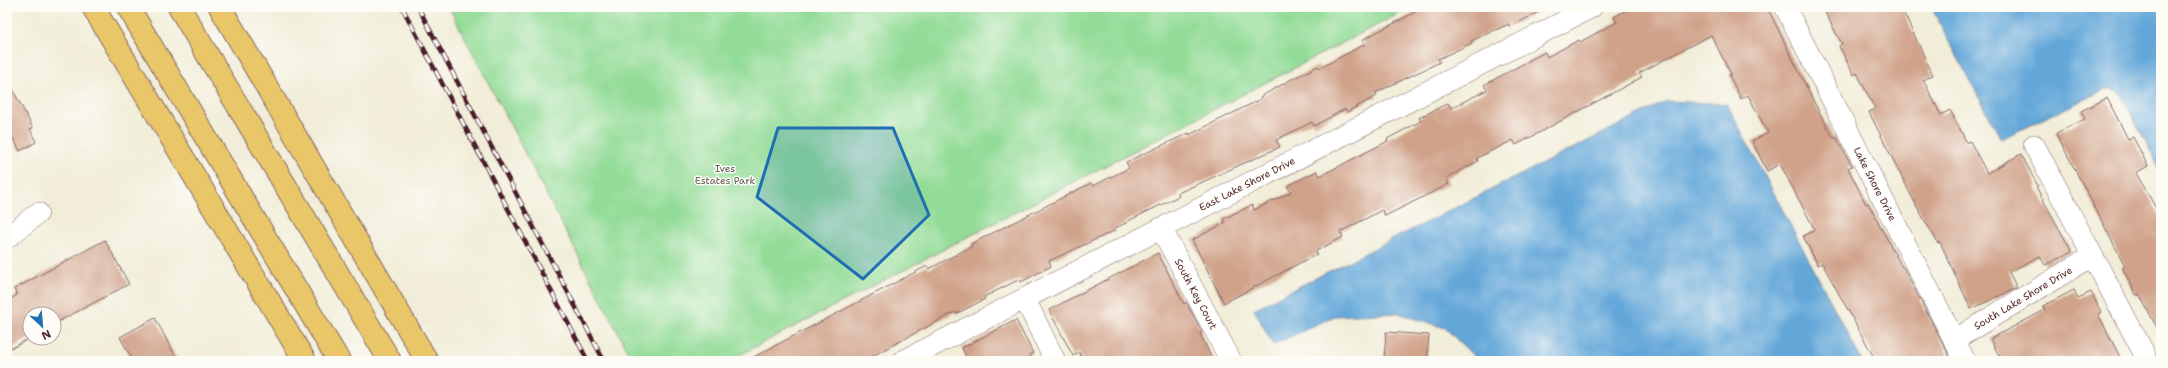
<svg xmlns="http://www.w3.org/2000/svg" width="2168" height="368" font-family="'Shantell Sans',sans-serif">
  <rect width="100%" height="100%" fill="#fdfcf7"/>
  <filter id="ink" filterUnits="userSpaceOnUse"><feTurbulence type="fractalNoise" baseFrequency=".025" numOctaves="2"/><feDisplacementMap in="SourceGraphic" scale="8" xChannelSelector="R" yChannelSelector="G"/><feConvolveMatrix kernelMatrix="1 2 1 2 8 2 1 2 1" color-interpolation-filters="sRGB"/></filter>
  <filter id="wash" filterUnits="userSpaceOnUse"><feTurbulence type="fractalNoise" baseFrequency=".012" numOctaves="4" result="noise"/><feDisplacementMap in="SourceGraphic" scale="16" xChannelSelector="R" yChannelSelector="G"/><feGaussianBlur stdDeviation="0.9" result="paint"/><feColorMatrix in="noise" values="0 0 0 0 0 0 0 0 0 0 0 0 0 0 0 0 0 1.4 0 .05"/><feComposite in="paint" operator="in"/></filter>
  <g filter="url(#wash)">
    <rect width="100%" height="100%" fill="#f1edd8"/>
    <polygon fill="#93dc97" stroke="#6e7e61" points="449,7 1412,7 728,361 633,361"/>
    <g fill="#64a7d9" stroke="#576382">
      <polygon points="1931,7 2161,7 2161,171 2120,93 2112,89 2106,89 2001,139"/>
      <polygon points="1667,101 1727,104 1862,361 1479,361 1445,328 1398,313 1335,316 1273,345 1254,309"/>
    </g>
    <g id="blocks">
      <g fill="#d0a289">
        <polygon points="1425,7 1548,7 1510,27 1509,24 1471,41 1472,43 1438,59 1440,62 1375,93 1377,96 1347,112 1345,109 1314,126 1312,122 1276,140 1280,147 1178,193 1179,196 1128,221 1128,222 1115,228 1116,230 1049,261 1051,266 1021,282 1020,279 984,297 985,299 956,314 955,312 863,361 746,361 927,266 929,269 972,246 971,244 1091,183 1093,186 1129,168 1126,162 1189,133 1189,135 1261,99 1260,97 1290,80 1318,66 1320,68 1365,44 1362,40"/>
        <polygon points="1632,7 1767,7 1815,104 1834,139 1836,137 1852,166 1848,168 1866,204 1868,203 1902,267 1903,267 1952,361 1876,361 1822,263 1818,265 1803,236 1815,230 1780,164 1767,171 1752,141 1768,133 1748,95 1741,99 1729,75 1731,74 1711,35 1639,73 1642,77 1544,130 1516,145 1513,140 1477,158 1478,161 1446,178 1449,184 1385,216 1382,210 1340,232 1343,237 1316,251 1317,254 1224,303 1192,240 1225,223 1223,219 1252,205 1254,210 1291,192 1287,186 1317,171 1320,176 1388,141 1387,139 1421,121 1419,118 1448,103 1451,108 1487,90 1484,85 1545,52 1547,57 1579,40 1580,42 1617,22 1614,17"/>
        <polygon points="1822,7 1901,7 1933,75 1923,80 1941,115 1950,110 1967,143 1970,141 1987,173 2021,154 2038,186 2036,187 2072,252 2045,265 2040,256 2009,272 2017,288 1971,309 1940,242 1938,243 1917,207 1869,112 1875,109 1857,73 1854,75 1839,46 1842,44"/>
        <polygon points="7,79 33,128 30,129 36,142 20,151 13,138 7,141"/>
        <polygon points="2107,98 2128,139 2133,137 2148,166 2136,173 2161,217 2161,335 2139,294 2136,295 2122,267 2125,266 2056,133 2085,119 2081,111"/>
        <polygon points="105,240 129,284 54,324 54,314 30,314 30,338 12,348 7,339 7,301 17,295 14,289"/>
        <polygon points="1158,253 1184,304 1186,302 1202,332 1200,333 1213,361 1083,361 1079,352 1073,356 1049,310"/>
        <polygon points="2074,290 2078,298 2091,292 2101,312 2098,314 2122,361 2002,361 1990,339 2045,310 2043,306"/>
        <polygon points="155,318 178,361 133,361 120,337"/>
        <polygon points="1016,320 1033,353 1030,354 1033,361 968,361 962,348"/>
        <polygon points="1386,332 1429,335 1427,361 1384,361"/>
      </g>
    </g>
  </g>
  <g filter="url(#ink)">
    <use href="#blocks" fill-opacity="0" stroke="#846768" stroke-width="1"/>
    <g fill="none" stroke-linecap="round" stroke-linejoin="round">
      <g stroke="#846768" stroke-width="22">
        <g id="minor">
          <polyline points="1785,7 1965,361"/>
          <polyline points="2034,145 2145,355"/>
          <polyline points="1161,228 1231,361"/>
          <polyline points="7,238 38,213"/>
          <polyline points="1025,299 1055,361"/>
          <polyline points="1954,340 2092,256"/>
          <polyline points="903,361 1592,7"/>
        </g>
      </g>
      <g stroke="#846768" stroke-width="24">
        <g id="highway">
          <polyline points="93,7 305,361"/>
          <polyline points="128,7 339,361"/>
          <polyline points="179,7 390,361"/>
          <polyline points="220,7 427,361"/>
        </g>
      </g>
      <use href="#minor" stroke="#fff" stroke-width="21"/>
      <use href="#highway" stroke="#e9c769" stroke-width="22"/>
      <g stroke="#4a1f2b" stroke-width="4.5">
        <g id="rail">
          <polyline points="402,7 588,361"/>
          <polyline points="418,7 604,361"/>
        </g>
      </g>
      <use href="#rail" stroke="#fdfcf7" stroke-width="3" stroke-dasharray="9" stroke-linecap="butt"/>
    </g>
  </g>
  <path fill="#1f6fb2" fill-opacity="0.2" stroke="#1f6fb2" stroke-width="3" stroke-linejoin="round" d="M778 128H893L929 215 863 279 757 197Z"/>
  <g text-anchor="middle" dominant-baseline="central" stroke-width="3" stroke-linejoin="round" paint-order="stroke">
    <g font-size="10" fill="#60584b" stroke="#fdfcf7">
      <text x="725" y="168">Ives<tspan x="725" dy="12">Estates Park</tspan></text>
    </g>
    <g font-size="10" fill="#4a1f2b" stroke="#fdfcf7">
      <text transform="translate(1247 184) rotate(-27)">East Lake Shore Drive</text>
      <text transform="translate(1875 184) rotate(63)">Lake Shore Drive</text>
      <text transform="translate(1196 294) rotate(62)">South Key Court</text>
      <text transform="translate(2023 298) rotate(-31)">South Lake Shore Drive</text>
    </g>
  </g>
  <rect width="2168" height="368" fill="none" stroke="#fdfcf7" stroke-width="24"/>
  <g transform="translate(42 326) rotate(154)"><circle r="19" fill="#fdfcf7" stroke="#b5a4a5"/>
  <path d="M0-3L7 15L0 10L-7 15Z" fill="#1f6fb2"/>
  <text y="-6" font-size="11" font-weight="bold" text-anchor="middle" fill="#4a1f2b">N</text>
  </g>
</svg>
